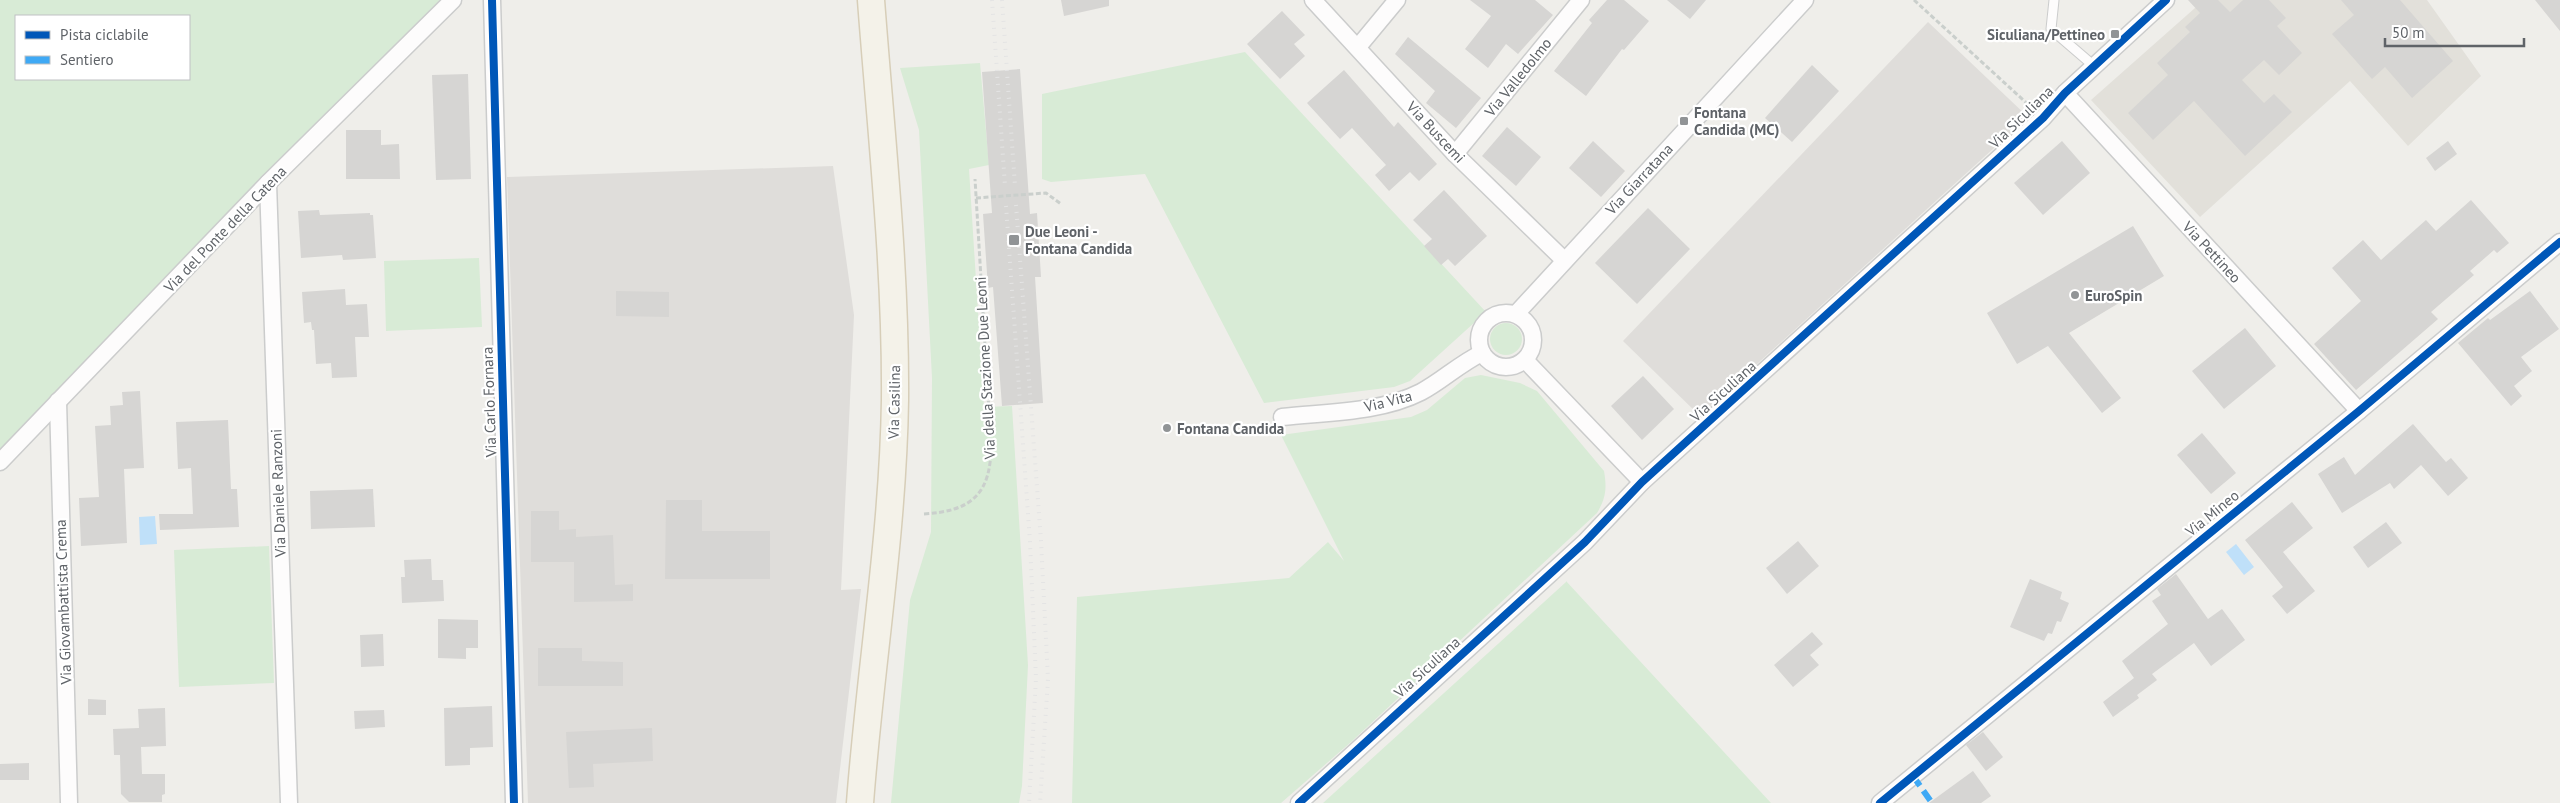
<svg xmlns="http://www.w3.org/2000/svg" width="2560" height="803" font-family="'PT Sans',sans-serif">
  <rect width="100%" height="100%" fill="#efeeea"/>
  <g fill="#dfddda">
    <polygon points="1928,22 2028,117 1700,416 1623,341"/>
    <polygon points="833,166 854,315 841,590 861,589 836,803 528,803 507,177"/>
  </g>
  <polygon fill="#e2e0da" points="2204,0 2427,0 2481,76 2408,146 2350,81 2200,217 2091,100"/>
  <g fill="#d8ebd6" fill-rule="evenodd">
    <path d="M0 0H440L268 183 0 462ZM16 16H189V79H16Z"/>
    <polygon points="1245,52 1486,312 1410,381 1394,387 1264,403 1145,174 1051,182 1042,179 1042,94"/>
    <polygon points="980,63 989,165 969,169 984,407 1012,406 1028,665 1022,786 1019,803 891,803 910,600 931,532 932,378 919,130 900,68"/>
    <polygon points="479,258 482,327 386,331 384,261"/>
    <circle cx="1506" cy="339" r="16"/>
    <path d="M1481 375 1520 383 1537 391 1604 471C1607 488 1606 498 1597 513L1351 742 1281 803H1072L1077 597 1289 578 1328 542 1344 561 1281 435 1411 417 1427 410 1465 378Z"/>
    <polygon points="269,546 274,683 179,687 174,550"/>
    <polygon points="1566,581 1771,803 1323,803 1566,582"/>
  </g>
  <g fill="#bfe0f9">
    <polygon points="155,516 157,544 140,545 139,517"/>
    <polygon points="2236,544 2254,567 2244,575 2226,552"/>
  </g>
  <g fill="#d6d5d3">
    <polygon points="1061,0 1109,0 1109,6 1064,16"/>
    <polygon points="1470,0 1535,0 1553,15 1518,54 1506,44 1488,68 1465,49 1491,16"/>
    <polygon points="1607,0 1624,0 1649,21 1624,50 1622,49 1586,96 1554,71 1592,23 1589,20"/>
    <polygon points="1667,0 1706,0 1690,19"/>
    <polygon points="2188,0 2218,0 2230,12 2243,0 2269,0 2286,18 2277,26 2302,53 2279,75 2264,60 2242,80 2264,103 2274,94 2292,112 2245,156 2194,101 2153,140 2128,113 2168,75 2157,63 2190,32 2185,27 2200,13"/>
    <polygon points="2341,0 2400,0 2453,61 2412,98 2385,67 2372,79 2332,34 2354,15"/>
    <polygon points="2535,0 2560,0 2560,31"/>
    <polygon points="1282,11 1305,35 1294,44 1305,56 1280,79 1247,44"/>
    <polygon points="1408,37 1481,98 1456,128 1426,103 1435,91 1395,54"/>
    <polygon points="1812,65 1839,91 1792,142 1765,118"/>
    <polygon points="1020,69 1030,214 1037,213 1041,277 1035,277 1043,403 1002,406 993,287 988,288 983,214 992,213 982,72"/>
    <polygon points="1344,70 1394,127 1398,122 1437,164 1419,181 1410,172 1389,191 1375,175 1386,165 1352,128 1340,139 1307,103"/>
    <polygon points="468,74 471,179 436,180 432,75"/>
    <polygon points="1507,127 1541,157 1516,186 1482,156"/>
    <polygon points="346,130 381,130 381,145 399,144 400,179 346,179"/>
    <polygon points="1593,141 1625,171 1601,197 1569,168"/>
    <polygon points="2062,141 2090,173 2043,215 2014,183"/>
    <polygon points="2448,141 2457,154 2435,171 2426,158"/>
    <polygon points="1444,190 1487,236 1455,266 1448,259 1441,265 1424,246 1432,239 1413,220"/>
    <polygon points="2471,200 2509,243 2497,253 2494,250 2470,271 2474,275 2431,312 2438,319 2356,390 2314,344 2361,301 2332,268 2363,240 2381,260 2426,220 2436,231"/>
    <polygon points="1648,208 1690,249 1637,304 1595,263"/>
    <polygon points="319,210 320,215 370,213 370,215 373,215 376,258 343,260 342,255 301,258 298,211"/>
    <polygon points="2133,226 2164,276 2069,333 2121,398 2102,413 2048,346 2017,364 1987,313"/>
    <polygon points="345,289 346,305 367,304 369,337 355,337 357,377 332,378 331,363 316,364 314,330 312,330 311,322 304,323 302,292"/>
    <polygon points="616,291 669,292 669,317 616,316"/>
    <polygon points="2530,291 2559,329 2521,357 2532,371 2514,386 2522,396 2511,406 2458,343 2488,318 2490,320"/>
    <polygon points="2245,328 2276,366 2224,409 2192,371"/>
    <polygon points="1643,376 1674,409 1642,440 1611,406"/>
    <polygon points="140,391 144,468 124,469 127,543 81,546 79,498 99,497 95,426 111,425 110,406 123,405 122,392"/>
    <polygon points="228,420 231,489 237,489 239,527 160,530 159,514 193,514 191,468 178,469 176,422"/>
    <polygon points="2413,424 2446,462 2451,458 2468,478 2448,496 2421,465 2394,489 2390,483 2342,513 2318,474 2344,457 2355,475"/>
    <polygon points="2202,433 2236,473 2211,494 2177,455"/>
    <polygon points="373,489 375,527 311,529 310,491"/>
    <polygon points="666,500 702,500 702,531 770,531 770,579 665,579"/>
    <polygon points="2292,502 2313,528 2283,552 2315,591 2287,614 2272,596 2283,587 2245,540"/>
    <polygon points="531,511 559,511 559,530 576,529 576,537 613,535 615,585 633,584 633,601 574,602 574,562 531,562"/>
    <polygon points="2386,522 2402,543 2368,568 2353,547"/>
    <polygon points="1798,541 1819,566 1787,594 1766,568"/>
    <polygon points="431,559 432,580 443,580 444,601 402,603 401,577 405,577 404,560"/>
    <polygon points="2176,574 2208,619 2222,609 2245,640 2211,666 2194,643 2152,674 2157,680 2137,695 2139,698 2113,717 2103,702 2134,678 2122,661 2168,624 2152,601 2161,595 2157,589"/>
    <polygon points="2030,579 2062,592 2060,599 2069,603 2061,622 2057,621 2052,634 2048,633 2044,641 2010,627"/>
    <polygon points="438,619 478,620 478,648 466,648 466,659 438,658"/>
    <polygon points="1812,632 1823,644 1810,655 1819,665 1793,687 1774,665"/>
    <polygon points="383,634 384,666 361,667 360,635"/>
    <polygon points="538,648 582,648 582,661 623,662 623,686 538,686"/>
    <polygon points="88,699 106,700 106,715 88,715"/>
    <polygon points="492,706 493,747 470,748 470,765 445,766 444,708"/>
    <polygon points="165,708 166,746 141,747 142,774 165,774 165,794 162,795 162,802 129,802 121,794 120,755 114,755 113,729 139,728 138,709"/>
    <polygon points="384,710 385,727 355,729 354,711"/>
    <polygon points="652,728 653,761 593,764 594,787 569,788 566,732"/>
    <polygon points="1983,732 2003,757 1986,771 1966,745"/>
    <polygon points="29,763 29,780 0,780 0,764"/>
    <polygon points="1973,771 1991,796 1981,803 1929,803"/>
  </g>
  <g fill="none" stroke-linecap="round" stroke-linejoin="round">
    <g stroke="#cbcccc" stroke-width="11">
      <polyline id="service" points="2054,0 2051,29 2094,66"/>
    </g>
    <g stroke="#cbcccc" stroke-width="19">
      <g id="minor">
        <polyline points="492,0 514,803"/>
        <polyline points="1313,0 1455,154 1564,260"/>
        <polyline points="1358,47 1397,0"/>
        <polyline points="2065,93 2359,411"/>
        <polyline points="1455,154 1581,0"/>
        <polyline points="268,183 289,803"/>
        <circle cx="1506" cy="340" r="27"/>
        <polyline points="1516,314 1805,0"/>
        <polyline points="1525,360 1642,482"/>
        <polyline points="58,401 69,803"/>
        <path d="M1282 417C1327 412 1380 413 1421 392 1442 381 1459 364 1482 353"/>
        <polyline points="0,462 268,183 453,0"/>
        <polyline points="1299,803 1585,542 1642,482 2043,118 2065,93 2166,0"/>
        <polyline points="1880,803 2359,411 2560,242"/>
      </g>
    </g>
    <g stroke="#d7ceb8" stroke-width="29">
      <path id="primary" d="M860 803C870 669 893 535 895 400 896 267 881 133 871 0"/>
    </g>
    <g stroke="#cacfcc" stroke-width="3" stroke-dasharray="5 2.5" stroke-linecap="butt">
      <polyline points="1914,0 2032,108"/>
      <polyline points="976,198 1046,193 1061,204"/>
      <path d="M924 514C973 511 991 493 991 445L975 179"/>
    </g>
    <use href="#service" stroke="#fdfcfc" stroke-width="9"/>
    <use href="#minor" stroke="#fdfcfc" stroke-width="16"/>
    <use href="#primary" stroke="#f4f2e9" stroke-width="26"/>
    <g stroke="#e4e4e4" stroke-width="4" stroke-dasharray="1 6" stroke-linecap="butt">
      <polyline points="992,0 1005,186"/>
      <polyline points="1002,0 1015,186"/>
      <polyline points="1016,205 1041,541 1048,679 1040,803"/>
      <polyline points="1006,206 1030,542 1036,679 1029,803"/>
    </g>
    <polyline stroke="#3fa9f5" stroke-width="6" stroke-dasharray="12 6" stroke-linecap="butt" points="1913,776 1932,803"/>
    <g stroke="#fff" stroke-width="11">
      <g id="cycleway">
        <polyline points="492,0 514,803"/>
        <polyline points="1299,803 1585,542 1642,482 2043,118 2065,93 2166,0"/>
        <polyline points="1880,803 2359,411 2560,242"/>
      </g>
    </g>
    <use href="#cycleway" stroke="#0057b8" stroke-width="8"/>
  </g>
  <g fill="#919496" stroke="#fff" stroke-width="2">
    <rect x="2110" y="29" width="10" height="10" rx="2.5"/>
    <rect x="1679" y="116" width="10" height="10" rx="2.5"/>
    <rect x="1008" y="234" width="12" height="12" rx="2.5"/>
    <circle cx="2075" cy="295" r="5"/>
    <circle cx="1167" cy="428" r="5"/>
  </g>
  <g text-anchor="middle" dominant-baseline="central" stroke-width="4.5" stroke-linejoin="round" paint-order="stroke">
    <g font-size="15" font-weight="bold" fill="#5f6368" stroke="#fff" text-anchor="start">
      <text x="2105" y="34" text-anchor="end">Siculiana/Pettineo</text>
      <text x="1694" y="112">Fontana<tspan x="1694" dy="17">Candida (MC)</tspan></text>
      <text x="1025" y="231">Due Leoni -<tspan x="1025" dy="17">Fontana Candida</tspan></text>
      <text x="2085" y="295">EuroSpin</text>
      <text x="1177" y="428">Fontana Candida</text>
    </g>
    <g font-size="15" fill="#5f6368" stroke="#fff">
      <text transform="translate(1518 77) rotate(-51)">Via Valledolmo</text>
      <text transform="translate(2021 117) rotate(-44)">Via Siculiana</text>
      <text transform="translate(1436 132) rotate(47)">Via Buscemi</text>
      <text transform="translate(1639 179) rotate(-47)">Via Giarratana</text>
      <text transform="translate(225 229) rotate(-46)">Via del Ponte della Catena</text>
      <text transform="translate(2212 252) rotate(47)">Via Pettineo</text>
      <text transform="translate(985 368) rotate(-93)">Via della Stazione Due Leoni</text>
      <text transform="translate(1723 391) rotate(-42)">Via Siculiana</text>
      <text transform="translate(1388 401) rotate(-14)">Via Vita</text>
      <text transform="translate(489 402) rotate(-92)">Via Carlo Fornara</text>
      <text transform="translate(894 402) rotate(-89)">Via Casilina</text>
      <text transform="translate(278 493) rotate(-92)">Via Daniele Ranzoni</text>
      <text transform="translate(2212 513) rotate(-39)">Via Mineo</text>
      <text transform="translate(63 602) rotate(-92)">Via Giovambattista Crema</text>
      <text transform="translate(1427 667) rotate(-42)">Via Siculiana</text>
    </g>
  </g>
  <rect x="15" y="15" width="175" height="65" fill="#ffffff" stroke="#bfc1c3"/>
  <rect x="25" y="31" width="25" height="8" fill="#0057b8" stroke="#bfc1c3"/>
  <text x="60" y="40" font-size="15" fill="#5f6368">Pista ciclabile</text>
  <rect x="25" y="56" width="25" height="8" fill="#3fa9f5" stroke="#bfc1c3"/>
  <text x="60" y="65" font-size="15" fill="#5f6368">Sentiero</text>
  <path d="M2385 38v8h139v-8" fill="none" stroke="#5f6368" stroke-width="2.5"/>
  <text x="2392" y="38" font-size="15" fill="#5f6368" stroke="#ffffff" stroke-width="4" paint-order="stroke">50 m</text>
</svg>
